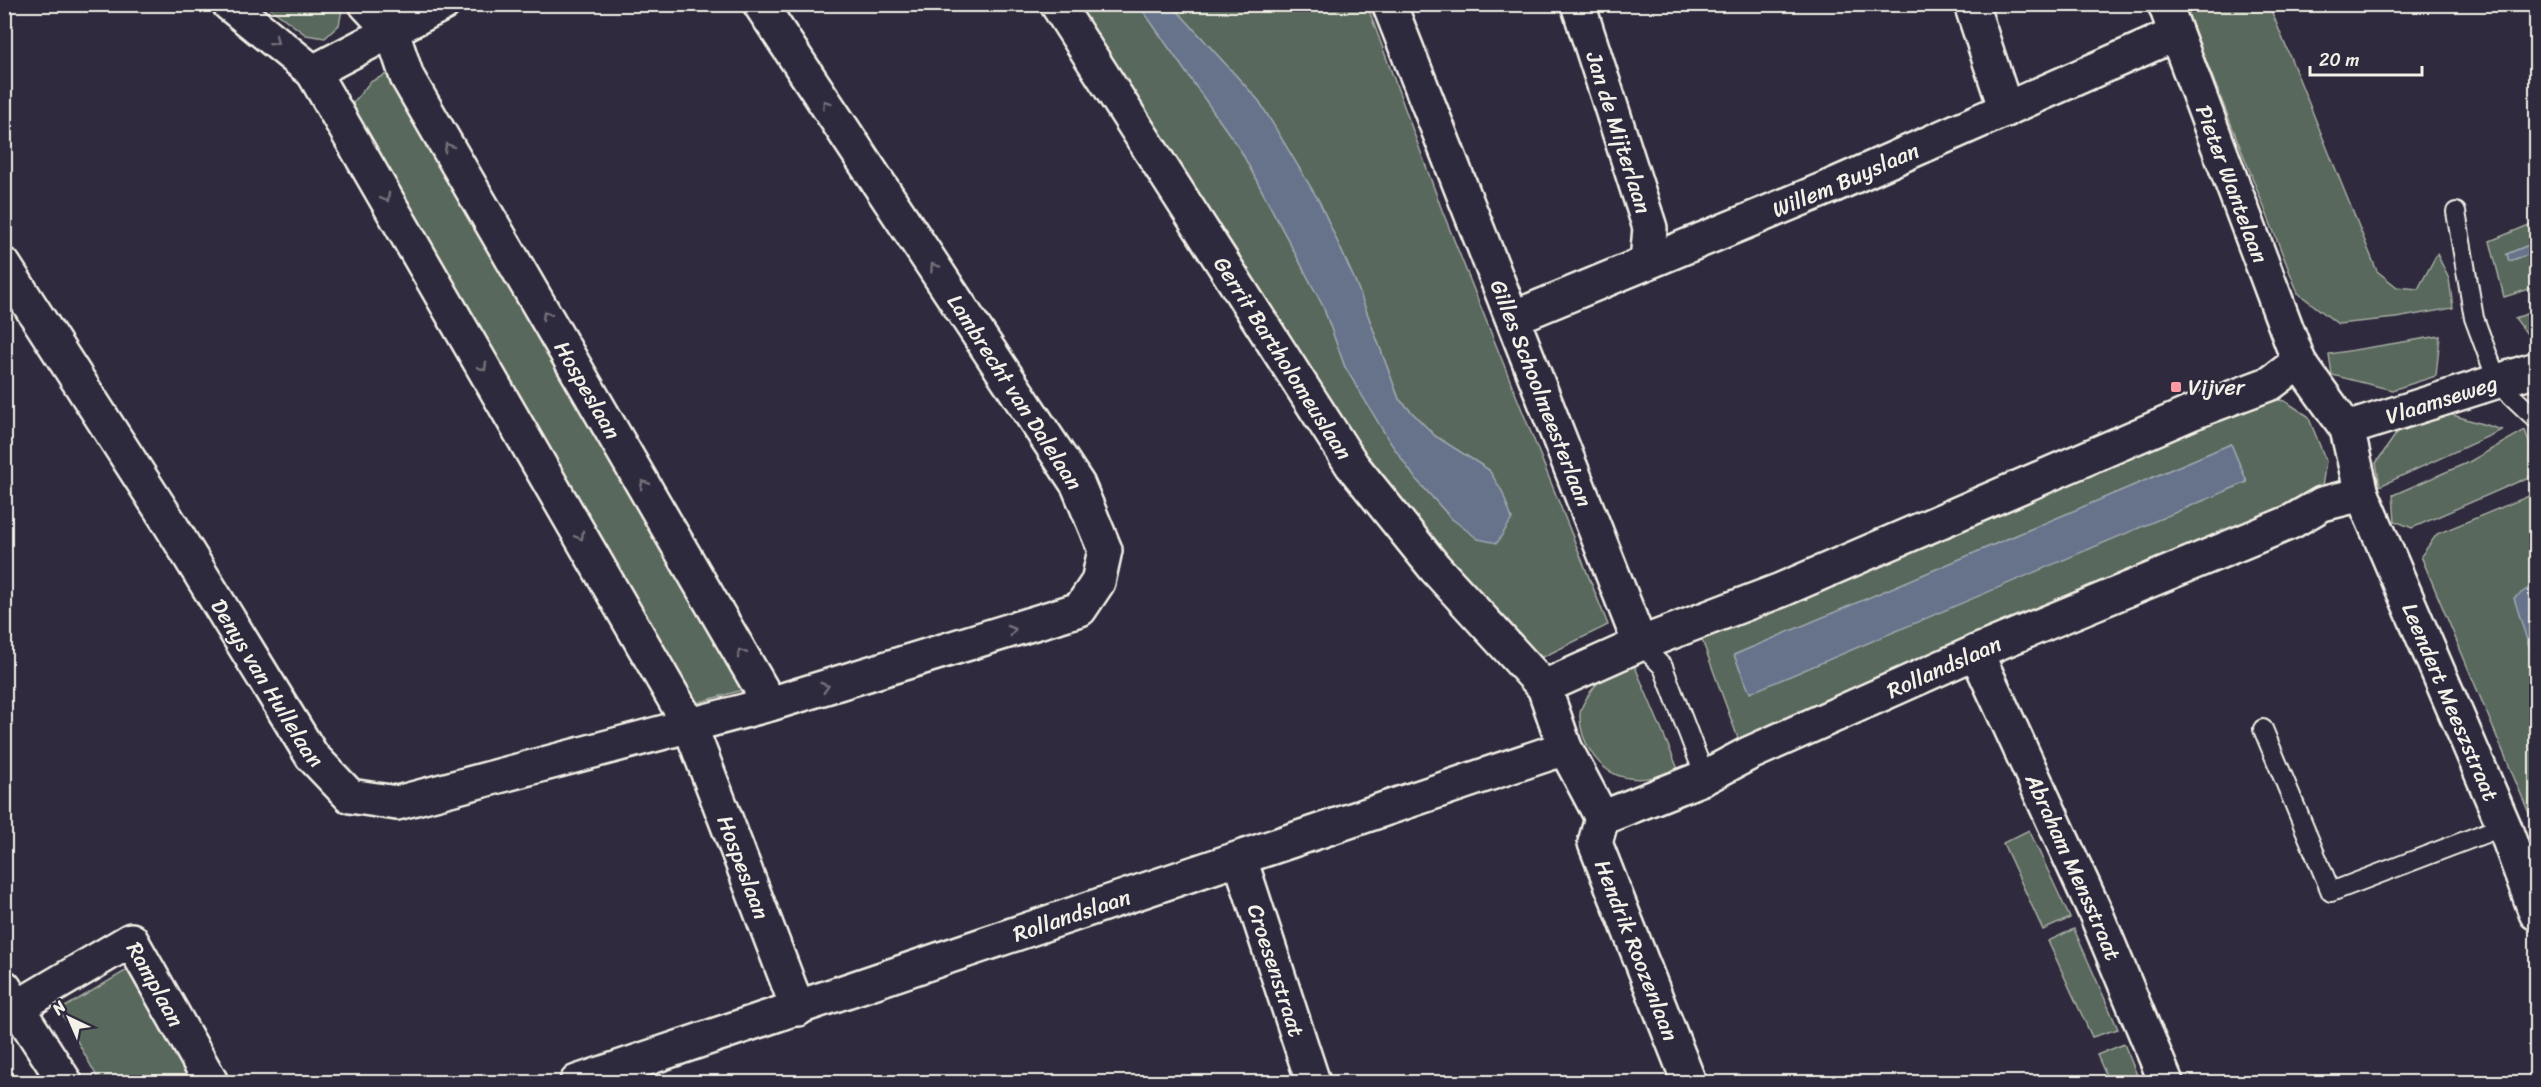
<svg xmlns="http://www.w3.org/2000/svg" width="2541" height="1087" font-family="Sriracha,sans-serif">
  <rect width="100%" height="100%" fill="#2f2a3d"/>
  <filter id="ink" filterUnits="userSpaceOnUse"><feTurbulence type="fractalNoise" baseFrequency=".0167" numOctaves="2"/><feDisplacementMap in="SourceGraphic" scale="12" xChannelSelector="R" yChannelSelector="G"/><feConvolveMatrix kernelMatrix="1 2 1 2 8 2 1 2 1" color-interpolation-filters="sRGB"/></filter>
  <g filter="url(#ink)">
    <g fill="#59675c" stroke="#a6aca2" stroke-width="1.5" fill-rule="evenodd">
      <polygon points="266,5 343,5 339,25 325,38 306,35"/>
      <polygon points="1075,5 1139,5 1149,19 1241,151 1323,306 1345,367 1415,478 1452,519 1489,470 1435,436 1399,399 1356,283 1319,201 1259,101 1172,5 1367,5 1442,210 1608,625 1541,658 1385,493 1237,251"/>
      <polygon points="2184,5 2269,5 2377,271 2397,287 2418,289 2437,254 2449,279 2453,308 2396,318 2338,324 2298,293"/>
      <polygon points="387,74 410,97 530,321 742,690 697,703 548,456 356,118 353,103 370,82"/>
      <polygon points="2536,222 2536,242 2507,254 2509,261 2536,252 2536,287 2504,297 2490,241"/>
      <polygon points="2536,311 2536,346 2515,318"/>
      <polygon points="2440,336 2436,376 2392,390 2332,375 2329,354"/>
      <path d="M2259 397 2285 401 2308 416 2326 461 2321 493 1739 741 1698 629ZM2231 444 2247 482 1750 692 1734 655Z"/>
      <polygon points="2446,413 2502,430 2380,486 2376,463 2401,427"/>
      <polygon points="2525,430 2536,463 2536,474 2412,528 2395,521 2393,495 2469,462"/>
      <polygon points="2536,493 2536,830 2421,556 2437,534"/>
      <path d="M1633 662 1678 769C1661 775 1647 781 1629 778 1600 775 1579 742 1580 714 1580 707 1590 692 1595 686 1605 675 1619 669 1633 662Z"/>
      <polygon points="2029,830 2070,918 2043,930 2003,843"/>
      <polygon points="2074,929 2118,1029 2092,1037 2048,941"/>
      <polygon points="127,970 191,1082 100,1082 60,1010"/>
      <polygon points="2124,1044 2140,1082 2109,1082 2097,1055"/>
    </g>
    <g fill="#66738a" stroke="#9fa5b0" stroke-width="1.5">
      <polygon points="1139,5 1172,5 1259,101 1319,201 1356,283 1399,399 1435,436 1489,470 1502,491 1512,519 1497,543 1478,539 1452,519 1415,478 1388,439 1345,367 1323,306 1241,151"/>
      <polygon points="2536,242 2536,252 2509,261 2507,254"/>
      <polygon points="2231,444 2247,482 1750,693 1734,655"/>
      <polygon points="2536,583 2536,670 2514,598"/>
    </g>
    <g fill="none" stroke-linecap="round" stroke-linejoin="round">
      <g stroke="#f4f1e8" stroke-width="22">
        <g id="lane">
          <polyline points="2456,212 2474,318 2498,383 2536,419"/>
          <polyline points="1640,644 1663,667 1705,777"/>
          <polyline points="2263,729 2331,892 2504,826"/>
        </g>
      </g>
      <g stroke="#f4f1e8" stroke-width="38">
        <g id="street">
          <path id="s1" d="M229 4 313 72 690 726 798 1009"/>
          <path id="s2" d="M366 4 392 32 407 77 770 704"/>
          <path id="s3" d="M1057 4 1352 465 1435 568 1544 687"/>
          <path id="s4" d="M1389 4 1640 644"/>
          <path id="s5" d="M1578 4 1650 228 1647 262"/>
          <polyline points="1971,4 2006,110"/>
          <path id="s6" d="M2165 4 2299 362"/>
          <polyline points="313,72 443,4"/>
          <path id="s7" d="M4 265 167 519 312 756 350 796 397 803 770 704 1080 609 1098 582 1105 550 1078 485 760 4"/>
          <path id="s8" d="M1513 318 1832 186 2176 34"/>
          <path id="s9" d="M2362 494 2504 826 2536 913"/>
          <path id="s10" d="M1976 652 2096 914 2166 1082"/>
          <path id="s11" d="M1602 818 1595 843 1689 1082"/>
          <path id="s12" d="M1240 859 1313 1082"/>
          <polyline points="4,987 65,1082"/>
          <path id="s13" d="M4 1015 131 940 211 1082"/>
          <path id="s14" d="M577 1082 1565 748"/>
        </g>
      </g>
      <g stroke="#f4f1e8" stroke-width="38">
        <g id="secondary">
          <polygon points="2299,362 2347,429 2362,494 2322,504 2291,522 1976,652 1748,754 1705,777 1602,818 1565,748 1544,687 1640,644 1781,590 2191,413 2271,383"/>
          <path id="s15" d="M2347 429 2536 369"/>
        </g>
      </g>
      <use href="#lane" stroke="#2f2a3d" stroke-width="18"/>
      <use href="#street" stroke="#2f2a3d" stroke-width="33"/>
      <use href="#secondary" stroke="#2f2a3d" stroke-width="33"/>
    </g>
    <defs><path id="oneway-chevron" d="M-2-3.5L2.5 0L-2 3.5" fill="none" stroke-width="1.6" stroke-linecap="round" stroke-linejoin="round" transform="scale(1.5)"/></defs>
    <g stroke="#747079">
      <use href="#oneway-chevron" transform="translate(275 41) rotate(39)"/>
      <use href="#oneway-chevron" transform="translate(826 104) rotate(-124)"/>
      <use href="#oneway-chevron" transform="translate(448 147) rotate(-120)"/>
      <use href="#oneway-chevron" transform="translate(386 198) rotate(60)"/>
      <use href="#oneway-chevron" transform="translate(934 267) rotate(-124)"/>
      <use href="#oneway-chevron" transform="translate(546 315) rotate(-120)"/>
      <use href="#oneway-chevron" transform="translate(483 367) rotate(60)"/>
      <use href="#oneway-chevron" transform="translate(644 484) rotate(-120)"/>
      <use href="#oneway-chevron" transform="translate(580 536) rotate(60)"/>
      <use href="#oneway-chevron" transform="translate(1012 630) rotate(-17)"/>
      <use href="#oneway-chevron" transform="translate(741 653) rotate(-120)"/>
      <use href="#oneway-chevron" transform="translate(825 687) rotate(-17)"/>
    </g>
  </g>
  <rect fill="#ff9aa2" stroke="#2f2a3d" stroke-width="2" x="2170" y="381" width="12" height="12" rx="3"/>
  <g text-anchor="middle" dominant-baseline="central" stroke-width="4.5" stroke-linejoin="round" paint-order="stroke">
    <g font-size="22" fill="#f4f1e8" stroke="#2f2a3d">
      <text stroke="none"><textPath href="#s5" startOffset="135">Jan de Mijterlaan</textPath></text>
      <text stroke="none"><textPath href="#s8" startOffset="360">Willem Buyslaan</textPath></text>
      <text stroke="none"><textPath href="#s6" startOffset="192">Pieter Wantelaan</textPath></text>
      <text stroke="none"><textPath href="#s3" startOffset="420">Gerrit Bartholomeuslaan</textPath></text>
      <text stroke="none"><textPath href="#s2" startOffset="447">Hospeslaan</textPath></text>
      <text transform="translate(1015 392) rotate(57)">Lambrecht van Dalelaan</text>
      <text stroke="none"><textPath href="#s4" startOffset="418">Gilles Schoolmeesterlaan</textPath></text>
      <text stroke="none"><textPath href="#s15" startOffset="99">Vlaamseweg</textPath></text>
      <text transform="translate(1944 667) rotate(-24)">Rollandslaan</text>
      <text stroke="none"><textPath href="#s7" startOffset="494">Denys van Hullelaan</textPath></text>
      <text stroke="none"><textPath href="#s9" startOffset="226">Leendert Meeszstraat</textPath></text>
      <text stroke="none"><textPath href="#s10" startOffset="236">Abraham Mensstraat</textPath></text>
      <text stroke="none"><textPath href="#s1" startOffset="1014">Hospeslaan</textPath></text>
      <text stroke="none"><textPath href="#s14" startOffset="522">Rollandslaan</textPath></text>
      <text stroke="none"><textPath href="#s11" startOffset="141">Hendrik Roozenlaan</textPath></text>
      <text stroke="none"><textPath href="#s12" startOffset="117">Croesenstraat</textPath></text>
      <text stroke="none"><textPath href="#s13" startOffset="198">Ramplaan</textPath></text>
    </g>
    <g font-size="22" fill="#f4f1e8" stroke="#2f2a3d" text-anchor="start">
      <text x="2188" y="387">Vijver</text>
    </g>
  </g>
  <rect width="2541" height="1087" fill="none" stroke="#2f2a3d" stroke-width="24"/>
  <rect x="12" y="12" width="2517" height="1063" fill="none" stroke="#f4f1e8" stroke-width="2" filter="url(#ink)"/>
  <g transform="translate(69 1018) rotate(316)" stroke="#2f2a3d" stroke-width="4.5" paint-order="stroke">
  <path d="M0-4.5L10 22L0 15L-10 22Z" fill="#f4f1e8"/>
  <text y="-9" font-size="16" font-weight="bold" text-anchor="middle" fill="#f4f1e8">N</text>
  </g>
  <path d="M2310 66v9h112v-9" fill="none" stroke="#f4f1e8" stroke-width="3"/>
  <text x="2319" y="66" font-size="18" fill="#f4f1e8" stroke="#2f2a3d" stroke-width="4.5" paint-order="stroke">20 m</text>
</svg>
